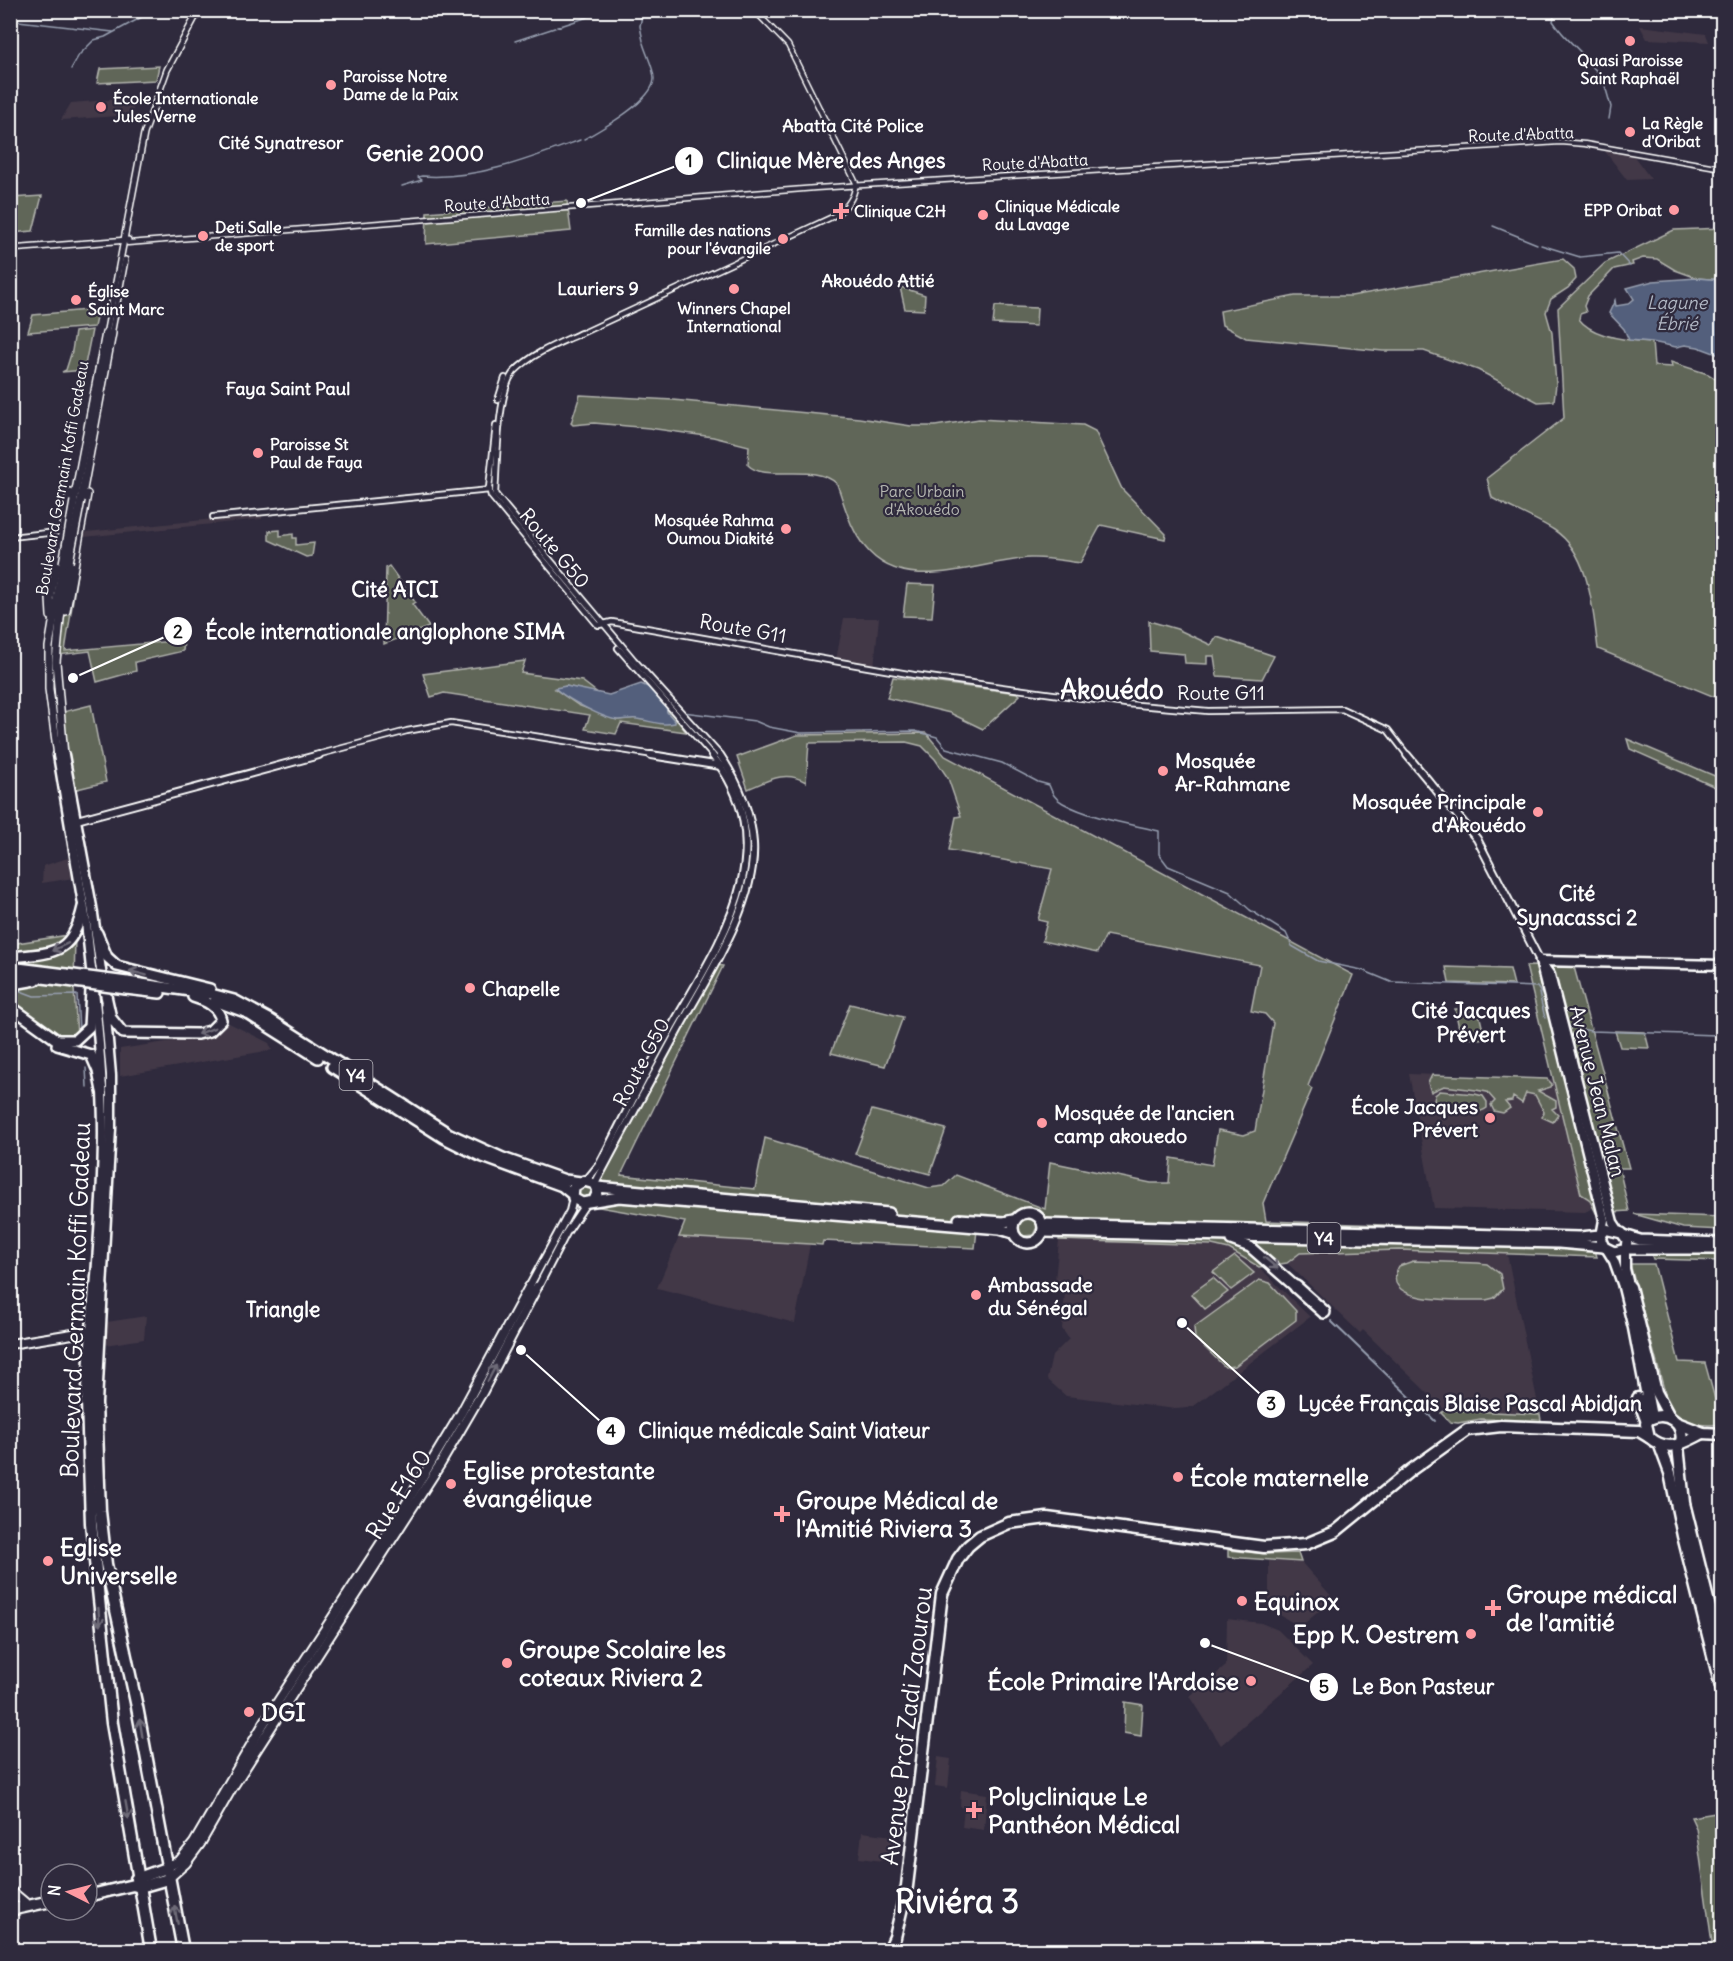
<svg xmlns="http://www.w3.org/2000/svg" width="1733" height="1961" font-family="Delius,sans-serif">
  <rect width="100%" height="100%" fill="#2f2a3d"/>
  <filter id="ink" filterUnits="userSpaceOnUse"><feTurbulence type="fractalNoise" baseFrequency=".0167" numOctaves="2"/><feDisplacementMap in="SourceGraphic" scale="12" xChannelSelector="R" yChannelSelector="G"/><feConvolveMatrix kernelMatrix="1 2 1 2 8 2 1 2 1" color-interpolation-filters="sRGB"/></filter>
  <g filter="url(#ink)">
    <g fill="#423847">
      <polygon points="1640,26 1706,34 1709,42 1647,39"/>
      <polygon points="135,98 132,115 61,120 71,103"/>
      <polygon points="1604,150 1633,155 1651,179 1627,180"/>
      <polygon points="262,514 262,519 84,537 78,568 71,569 77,533"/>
      <polygon points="844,618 879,618 874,667 836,660"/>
      <polygon points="71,857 74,878 42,883 43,866"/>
      <polygon points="227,1022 269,1043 272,1050 120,1076 120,1049 199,1037"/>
      <polygon points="1409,1074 1553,1079 1581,1194 1589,1199 1593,1208 1585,1212 1434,1208"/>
      <polygon points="679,1237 810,1244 795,1323 657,1288"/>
      <polygon points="1059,1240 1170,1243 1212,1245 1229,1249 1259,1267 1310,1317 1194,1406 1187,1408 1176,1409 1066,1396 1047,1379 1052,1356 1069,1339 1062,1329 1065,1293 1055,1281"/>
      <polygon points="1399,1250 1507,1254 1540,1414 1445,1410 1363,1330 1360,1333 1287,1263 1300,1253"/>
      <polygon points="146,1316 144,1339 105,1345 107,1322"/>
      <polygon points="1269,1561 1301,1562 1334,1599 1300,1627 1275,1612 1269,1611"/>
      <polygon points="1227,1619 1261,1623 1278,1630 1313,1665 1221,1745 1190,1696 1226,1666"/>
      <polygon points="938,1757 951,1759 948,1788 935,1786"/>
      <polygon points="961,1790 987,1794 984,1830 962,1827 964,1808 960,1807"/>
      <polygon points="862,1832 893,1836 890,1862 859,1858"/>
    </g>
    <g fill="#616658" stroke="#b0b2ac" stroke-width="1.5">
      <polygon points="159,66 156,80 97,83 100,69"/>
      <polygon points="42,196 33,231 11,233 11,198"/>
      <polygon points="567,201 571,231 426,244 427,212"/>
      <path d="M1722 228V280L1697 278 1675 270 1657 259 1643 258 1632 262 1633 265 1614 269 1588 296 1584 306 1586 312 1580 314 1579 319C1592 337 1631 341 1652 342L1654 366 1672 367 1671 362 1708 374 1722 383V700L1598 649C1593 611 1590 553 1554 530 1535 518 1512 509 1492 498L1487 478 1564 418 1558 308 1605 263 1674 230Z"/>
      <polygon points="1563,259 1574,269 1576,279 1568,288 1551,299 1546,312 1552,333 1556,384 1554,401 1538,402 1478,370 1424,351 1383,351 1246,338 1222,325 1220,311 1295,296 1351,296"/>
      <polygon points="900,287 925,295 924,310 905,309"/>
      <polygon points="995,306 1037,308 1036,326 993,324"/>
      <polygon points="98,309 94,327 28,332 33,315"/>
      <polygon points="92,330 84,370 62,372 66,370 72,351 75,332"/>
      <path d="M580 395 673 400 859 418 911 426H935L979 419 1083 425 1095 431 1122 489 1166 534 1165 539 1101 525 1080 563C1064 561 1047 557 1030 558 978 561 904 597 865 547 850 529 845 506 837 484 815 462 765 483 748 465L749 446 713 437 649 428 594 423 573 425 571 423Z"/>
      <polygon points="280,530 280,536 293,534 293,538 296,538 296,545 314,543 312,556 306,557 269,540 269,531"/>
      <polygon points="389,566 415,602 412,604 429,627 384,644 386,568"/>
      <polygon points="78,568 65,651 184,640 183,651 135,662 136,671 97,682 90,651 58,655 71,569"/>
      <polygon points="907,584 935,585 932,617 903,616"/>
      <polygon points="1149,621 1177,629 1211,645 1217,637 1274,656 1262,679 1217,676 1214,656 1207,656 1207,664 1185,663 1184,654 1150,651"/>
      <polygon points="525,661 521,673 582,681 599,694 566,686 555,689 578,705 617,720 636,718 675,721 667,712 666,705 686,732 621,723 616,734 585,729 590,715 444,693 431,697 423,674"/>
      <polygon points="893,677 1017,693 1020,695 983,729 950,713 887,698"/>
      <polygon points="91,705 106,782 73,790 63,712"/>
      <path d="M926 733 945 756 1353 975 1308 1086 1312 1089 1263 1203 1266 1221 1590 1232 1597 1257 1399 1250 1300 1253 1287 1263 1259 1267 1229 1249 1212 1245 1059 1240 1061 1230 1037 1227 1033 1235 1023 1236 1018 1233 1016 1225 978 1221 975 1248 823 1241 822 1245 810 1244 679 1237 685 1222 588 1205 578 1198 576 1190 581 1185 597 1188 718 965 723 966 621 1175 755 1189 765 1138 929 1188 944 1186 956 1175 1045 1209 1050 1162 1151 1183H1169L1171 1158 1212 1165 1218 1130 1244 1135 1255 1131 1273 1023 1265 1014 1251 1011 1260 965 1106 935 1097 953 1042 941 1047 922 1038 920 1052 869 949 850 956 817 961 816 948 778 935 759 922 746 906 742 809 743 806 782C785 770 769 780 748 789L737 757 797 735Z"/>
      <polygon points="1627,739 1722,779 1722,790 1630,749"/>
      <polygon points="75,934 74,989 77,1035 52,1040 11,1009 11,944"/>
      <polygon points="1526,966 1574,967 1629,1168 1619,1168 1629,1211 1596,1213 1589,1199 1581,1194"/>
      <polygon points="1446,967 1510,969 1514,985 1449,983"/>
      <polygon points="850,1004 903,1017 885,1066 831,1053"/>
      <polygon points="1455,1009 1478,1009 1485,1039 1461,1038"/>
      <polygon points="1615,1031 1645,1032 1649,1048 1620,1047"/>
      <polygon points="1432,1075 1547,1079 1552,1084 1551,1087 1538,1091 1556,1101 1556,1107 1552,1109 1558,1115 1553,1122 1542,1117 1544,1112 1535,1095 1526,1093 1522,1103 1513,1097 1512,1101 1505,1102 1510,1108 1503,1113 1494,1111 1491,1105 1495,1101 1487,1092 1476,1090 1444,1086 1431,1092 1428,1083"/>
      <path d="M1440 1091 1475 1094 1483 1096 1487 1102V1108C1477 1116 1441 1112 1434 1101L1435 1095Z"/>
      <polygon points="872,1110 946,1129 930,1174 855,1154"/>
      <polygon points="1634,1214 1722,1217 1722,1230 1683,1228"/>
      <polygon points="1650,1250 1722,1253 1722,1261 1653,1259"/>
      <polygon points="1235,1256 1254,1273 1231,1290 1213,1272"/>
      <path d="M1413 1261 1478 1263 1487 1264 1500 1274 1503 1289 1494 1298 1486 1300C1467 1299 1376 1307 1399 1266Z"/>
      <path d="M1630 1264H1654L1679 1362 1705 1363 1722 1424C1699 1427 1681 1424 1668 1404Z"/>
      <polygon points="1213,1278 1228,1292 1205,1309 1191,1294"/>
      <polygon points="1259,1280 1270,1283 1296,1311 1296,1320 1235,1366 1225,1367 1195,1338 1194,1327"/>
      <polygon points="1445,1410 1540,1414 1541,1421 1481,1419 1458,1423 1450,1422 1441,1413"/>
      <polygon points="1228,1550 1267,1554 1298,1553 1301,1562 1228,1557"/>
      <polygon points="1125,1702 1143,1705 1141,1736 1124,1733"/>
      <polygon points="1722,1812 1722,1950 1713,1950 1696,1828 1691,1817"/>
    </g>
    <g fill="#525f7b" stroke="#979fb0" stroke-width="1.5">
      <polygon points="1697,278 1722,280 1722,356 1698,347 1685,345 1676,347 1652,342 1629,340 1624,329 1609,313 1615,300 1616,306 1628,304 1634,299 1627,288 1653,281"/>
      <path d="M641 684 648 687 666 705 667 712 675 721V723C660 726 651 721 637 719 631 718 625 720 618 720 604 719 565 698 555 688L566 686 609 695Z"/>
    </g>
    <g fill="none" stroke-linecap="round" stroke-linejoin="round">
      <g stroke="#979fb0" stroke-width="1.5">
        <polyline points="643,10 640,26 643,41"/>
        <path d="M1545 10 1554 17 1553 21C1564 38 1573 43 1586 58 1592 65 1593 70 1602 75L1611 107 1609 119"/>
        <polyline points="18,21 113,32"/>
        <polyline points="515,41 609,10"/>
        <polyline points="71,69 79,55 94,40 105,37 155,10"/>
        <path d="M584 139C602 129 653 101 654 79 654 68 646 54 643 43"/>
        <path d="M402 186 422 180 418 177 422 176C477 180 529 159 580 140"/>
        <polyline points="1493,226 1537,244"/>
        <polyline points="1541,245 1580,257 1618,253 1630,266"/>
        <path d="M683 712 755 721 769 727 801 733 915 731 937 737 946 748 1002 763 1038 782 1049 785C1052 793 1055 799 1063 803 1090 818 1129 824 1159 831V854L1168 866 1230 892 1250 910 1286 933 1292 946 1318 961 1362 970 1391 982 1537 987 1545 999"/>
        <polyline points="18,990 34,996 77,995 79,1030"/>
        <polyline points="1539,993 1545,1018"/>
        <polyline points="1566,1026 1591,1031 1717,1035 1722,1051"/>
        <polyline points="86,1068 87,1087"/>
      </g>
      <polyline stroke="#979fb0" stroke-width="2" points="1331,1321 1435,1421"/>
      <g stroke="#fff" stroke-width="7">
        <g id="minor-far3">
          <polyline points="128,243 816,188 1560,142 1585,144 1722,168"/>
          <path d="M578 335 830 218C845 210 854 200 856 183L788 45 754 10"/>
        </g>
      </g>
      <g stroke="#fff" stroke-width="8">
        <g id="minor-far2">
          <path d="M581 333C557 344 533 353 514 372 497 390 497 468 495 494L634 660 721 756"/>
          <polyline points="498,400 505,378"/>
          <polyline points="496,425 489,488 491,496 597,624"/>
          <polyline points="213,517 490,490"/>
          <polyline points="10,537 67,531"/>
          <polyline points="599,625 612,622 914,675 1126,704 1208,711 1342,709 1388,730 1408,756"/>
          <polyline points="618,648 713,756"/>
          <polyline points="313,756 407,731 451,723 660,756"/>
        </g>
      </g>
      <g stroke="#fff" stroke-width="10">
        <g id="minor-far1">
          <polyline points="651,755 721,766"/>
          <polyline points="1407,755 1477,839 1540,961"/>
          <polyline points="73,821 319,755"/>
          <path d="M586 1181 599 1165C622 1122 643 1077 667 1035 717 946 789 852 712 755"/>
          <path d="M595 1184C622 1133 650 1082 677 1032 706 979 757 904 753 843 751 810 738 782 720 755"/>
          <polyline points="528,1289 570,1211 573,1198"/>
          <polyline points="537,1289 566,1233 586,1203"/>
        </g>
      </g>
      <g stroke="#fff" stroke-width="12">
        <g id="minor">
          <polyline points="10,1344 91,1331"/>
          <polyline points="166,1868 180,1860 194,1843 264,1723 400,1514 461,1413 529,1287"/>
          <polyline points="168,1879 186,1863 200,1844 232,1788 441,1463 483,1391 537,1287"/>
          <polyline points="10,1890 29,1906"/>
        </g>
      </g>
      <g stroke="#fff" stroke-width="8">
        <g id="major-far3">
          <polyline points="10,249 128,240"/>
          <polyline points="106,335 144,134 167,70 199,10"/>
          <polyline points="111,335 125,260"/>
        </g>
      </g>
      <g stroke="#fff" stroke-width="10">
        <g id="major-far2">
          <polyline points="81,500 112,333"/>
          <polyline points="74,501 106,333"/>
          <polyline points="66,611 87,494"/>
          <polyline points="51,616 50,599 70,493"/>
          <polyline points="58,756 49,689 49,647 63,563"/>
          <polyline points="64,756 56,662 60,619 69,562"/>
        </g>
      </g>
      <g stroke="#fff" stroke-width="13">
        <g id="major-far1">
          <polyline points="58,755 86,922 92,978"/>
          <polyline points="64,755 92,907 103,984"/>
          <polyline points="1540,961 1550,975 1613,1222 1619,1231"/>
          <polyline points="1540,961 1604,1220 1602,1231"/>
          <polyline points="1540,961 1722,965"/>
          <path d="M94 991C99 1038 103 1086 103 1133 103 1185 99 1237 95 1289"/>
          <polyline points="1606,1248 1614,1261 1624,1289"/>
          <polyline points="1625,1250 1625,1269 1630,1289"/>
          <polyline points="102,1289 111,1129 111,1075 105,1006"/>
        </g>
      </g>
      <g stroke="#fff" stroke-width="15">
        <g id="major">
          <polyline points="95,1287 87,1401 91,1523 112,1723 151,1950"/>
          <polyline points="102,1287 96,1403 100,1511 106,1564 137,1707 183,1950"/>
          <polyline points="1624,1287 1634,1328 1651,1417"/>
          <polyline points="1630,1287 1656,1392 1670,1418"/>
          <polyline points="1638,1398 1647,1422"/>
          <path d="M1649 1419C1667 1410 1685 1423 1681 1443"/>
          <polyline points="1677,1423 1703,1433 1722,1434"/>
          <path d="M1646 1424 1649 1437C1668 1454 1683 1443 1703 1433"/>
          <polyline points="1660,1446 1670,1473 1683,1536 1722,1691"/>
          <polyline points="1678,1446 1684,1503 1722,1656"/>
          <polyline points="136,1879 166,1868"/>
          <polyline points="87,1896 133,1885 140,1887 168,1879"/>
          <polyline points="10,1910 51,1901"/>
          <polyline points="889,1950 895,1937 907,1886 942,1594 958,1559 968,1546 980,1536 1009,1523 1047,1518 1264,1547 1306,1544 1335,1532 1411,1470 1467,1430 1501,1426 1639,1431 1649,1437"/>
        </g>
      </g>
      <g stroke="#fff" stroke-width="14">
        <g id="highway-far1">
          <polyline points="97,933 107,957 117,966 210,989"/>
          <path d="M10 957C54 953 72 955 83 907"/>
          <polyline points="10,967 66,974"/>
          <polyline points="10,974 67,981"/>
          <path d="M103 982 111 1018 123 1033 198 1034 210 1031 221 1020C218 1006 206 1001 193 997"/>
          <polyline points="127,982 211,994 234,1000 271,1020 448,1133 503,1158 565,1180 581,1182"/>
          <polyline points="10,989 19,983 36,980"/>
          <polyline points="126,989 160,993"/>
          <polyline points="215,1001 245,1012 318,1058"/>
          <polyline points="10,1006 57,1040 75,1040 89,1027 92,972"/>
          <polyline points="57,1045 91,1055 98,1071 102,1091"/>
          <polyline points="332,1067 444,1138 480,1156 562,1186 573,1195"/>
          <polyline points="597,1187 889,1213"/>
          <polyline points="594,1200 598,1191 595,1184 584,1181 574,1187 573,1198 582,1203 619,1197 1000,1229 1013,1233"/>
          <circle cx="1028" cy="1228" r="15"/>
          <polyline points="959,1219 1004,1222 1013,1220"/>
          <polyline points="1043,1224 1580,1237 1600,1235"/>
          <polygon points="1605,1229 1622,1233 1627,1240 1626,1249 1614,1252 1604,1247 1600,1238"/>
          <polyline points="1043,1232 1559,1243 1604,1247"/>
          <polyline points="1624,1235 1640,1240 1722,1243"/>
          <polyline points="1231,1240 1250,1247 1298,1289"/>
          <polyline points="1626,1249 1722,1249"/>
        </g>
      </g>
      <g stroke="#fff" stroke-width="16">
        <polyline id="highway" points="1296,1287 1324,1312"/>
      </g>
      <use href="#minor-far3" stroke="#2f2a3d" stroke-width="4"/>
      <use href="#minor-far2" stroke="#2f2a3d" stroke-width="4.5"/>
      <use href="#minor-far1" stroke="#2f2a3d" stroke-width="6"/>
      <use href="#minor" stroke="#2f2a3d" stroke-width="8"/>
      <use href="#major-far3" stroke="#2f2a3d" stroke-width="5"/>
      <use href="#major-far2" stroke="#2f2a3d" stroke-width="7"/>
      <use href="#major-far1" stroke="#2f2a3d" stroke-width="8"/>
      <use href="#major" stroke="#2f2a3d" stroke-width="10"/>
      <use href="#highway-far1" stroke="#2f2a3d" stroke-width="9"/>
      <use href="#highway" stroke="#2f2a3d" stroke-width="11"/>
      <g stroke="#fff" stroke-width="10" stroke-linecap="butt">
        <g id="major-bridge">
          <polyline points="69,562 81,500"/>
          <polyline points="63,563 74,501"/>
        </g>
      </g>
      <g stroke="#fff" stroke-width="14" stroke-linecap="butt">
        <g id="highway-bridge">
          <polyline points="66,974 127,982"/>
          <polyline points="67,981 126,989"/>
        </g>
      </g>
      <use href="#major-bridge" stroke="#2f2a3d" stroke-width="7"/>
      <use href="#highway-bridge" stroke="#2f2a3d" stroke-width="9"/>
    </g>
    <defs><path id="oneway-shaft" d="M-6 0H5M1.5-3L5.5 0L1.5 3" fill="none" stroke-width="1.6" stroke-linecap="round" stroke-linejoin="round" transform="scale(1.5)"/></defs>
    <g stroke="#6d6a77">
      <use href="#oneway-shaft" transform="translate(60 947) rotate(155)"/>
      <use href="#oneway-shaft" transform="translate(138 973) rotate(-165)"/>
      <use href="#oneway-shaft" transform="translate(206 1031) rotate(159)"/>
      <use href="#oneway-shaft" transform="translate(1271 1263) rotate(40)"/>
      <use href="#oneway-shaft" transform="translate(492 1373) rotate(-62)"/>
      <use href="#oneway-shaft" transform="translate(99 1617) rotate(86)"/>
      <use href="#oneway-shaft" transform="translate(141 1728) rotate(-99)"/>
      <use href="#oneway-shaft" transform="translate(127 1810) rotate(80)"/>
      <use href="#oneway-shaft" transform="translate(176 1915) rotate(-101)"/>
    </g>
  </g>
  <g fill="#ff9aa2" stroke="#2f2a3d" stroke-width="2">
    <circle cx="1630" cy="41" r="6"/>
    <circle cx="331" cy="85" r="6"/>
    <circle cx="101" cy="107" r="6"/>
    <circle cx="1630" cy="132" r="6"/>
    <circle cx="1674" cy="210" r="6"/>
    <path d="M838 202h6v6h6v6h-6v6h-6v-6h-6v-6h6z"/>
    <circle cx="983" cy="215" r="6"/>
    <circle cx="203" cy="236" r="6"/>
    <circle cx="783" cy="239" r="6"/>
    <circle cx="734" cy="289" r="6"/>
    <circle cx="76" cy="300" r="6"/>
    <circle cx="258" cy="453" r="6"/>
    <circle cx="786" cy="529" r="6"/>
    <circle cx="1163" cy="771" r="6"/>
    <circle cx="1538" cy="812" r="6"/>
    <circle cx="470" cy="988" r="6"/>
    <circle cx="1490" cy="1118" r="6"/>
    <circle cx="1042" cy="1123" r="6"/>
    <circle cx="976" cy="1295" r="6"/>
    <circle cx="1178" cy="1477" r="6"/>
    <circle cx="451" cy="1484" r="6"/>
    <path d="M779 1505h6v6h6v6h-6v6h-6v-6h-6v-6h6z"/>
    <circle cx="48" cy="1561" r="6"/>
    <circle cx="1242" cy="1601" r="6"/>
    <path d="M1490 1599h6v6h6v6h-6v6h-6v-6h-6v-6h6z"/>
    <circle cx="1471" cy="1634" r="6"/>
    <circle cx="507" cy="1663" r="6"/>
    <circle cx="1251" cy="1681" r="6"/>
    <circle cx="249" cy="1712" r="6"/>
    <path d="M971 1801h6v6h6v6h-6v6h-6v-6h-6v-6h6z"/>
  </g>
  <g text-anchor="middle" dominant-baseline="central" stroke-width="4.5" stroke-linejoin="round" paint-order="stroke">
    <g font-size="16" font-weight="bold" fill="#fff" stroke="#2f2a3d" text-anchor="start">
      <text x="1630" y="60" text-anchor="middle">Quasi Paroisse<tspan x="1630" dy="18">Saint Raphaël</tspan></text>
      <text x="343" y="76">Paroisse Notre<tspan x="343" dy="18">Dame de la Paix</tspan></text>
      <text x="113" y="98">École Internationale<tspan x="113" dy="18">Jules Verne</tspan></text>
      <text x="1642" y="123">La Règle<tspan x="1642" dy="18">d'Oribat</tspan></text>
      <text x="995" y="206">Clinique Médicale<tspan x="995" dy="18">du Lavage</tspan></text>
      <text x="1662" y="210" text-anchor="end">EPP Oribat</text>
      <text x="854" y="211">Clinique C2H</text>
      <text x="215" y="227">Deti Salle<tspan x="215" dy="18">de sport</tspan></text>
      <text x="771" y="230" text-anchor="end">Famille des nations<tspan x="771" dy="18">pour l'évangile</tspan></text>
      <text x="88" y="291">Église<tspan x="88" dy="18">Saint Marc</tspan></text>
      <text x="734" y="308" text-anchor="middle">Winners Chapel<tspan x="734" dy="18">International</tspan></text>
      <text x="270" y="444">Paroisse St<tspan x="270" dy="18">Paul de Faya</tspan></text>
      <text x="774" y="520" text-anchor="end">Mosquée Rahma<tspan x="774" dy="18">Oumou Diakité</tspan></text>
    </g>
    <g font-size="16" fill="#fff" stroke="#2f2a3d">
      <text transform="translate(1521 134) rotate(-2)">Route d'Abatta</text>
      <text transform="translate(1035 162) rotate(-3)">Route d'Abatta</text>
      <text transform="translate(497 202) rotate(-4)">Route d'Abatta</text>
      <text transform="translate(62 478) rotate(-80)">Boulevard Germain Koffi Gadeau</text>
    </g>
    <g font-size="16" fill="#b8bab4" stroke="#2f2a3d">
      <text x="922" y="491">Parc Urbain<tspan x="922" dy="18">d'Akouédo</tspan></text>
    </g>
    <g font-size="18" font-weight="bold" fill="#fff" stroke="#2f2a3d">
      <text x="853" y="125">Abatta Cité Police</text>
      <text x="281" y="142">Cité Synatresor</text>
      <text x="878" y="280">Akouédo Attié</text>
      <text x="598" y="288">Lauriers 9</text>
      <text x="288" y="388">Faya Saint Paul</text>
    </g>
    <g font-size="18" font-style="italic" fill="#b1b7c4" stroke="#2f2a3d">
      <text x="1677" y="302">Lagune<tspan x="1677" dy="21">Ébrié</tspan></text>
    </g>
    <g fill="#2f2a3d" stroke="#c1bfc5" stroke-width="1.5">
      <rect x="339.5" y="1060" width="33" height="30" rx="4.5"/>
      <rect x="1307.5" y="1223" width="33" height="30" rx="4.5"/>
    </g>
    <g font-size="18" font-weight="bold" fill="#fff">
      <text x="356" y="1075">Y4</text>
      <text x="1324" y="1238">Y4</text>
    </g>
    <g font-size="20" fill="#fff" stroke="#2f2a3d">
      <text transform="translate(555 548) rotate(50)">Route G50</text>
      <text transform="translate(743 628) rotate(10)">Route G11</text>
      <text x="1221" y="692">Route G11</text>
      <text transform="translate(641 1062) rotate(-62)">Route G50</text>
      <text transform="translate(1598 1091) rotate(76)">Avenue Jean Malan</text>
    </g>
    <g font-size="20" font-weight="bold" fill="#fff" stroke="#2f2a3d" text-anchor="start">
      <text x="1175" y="760">Mosquée<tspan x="1175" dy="23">Ar-Rahmane</tspan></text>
      <text x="1526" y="801" text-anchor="end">Mosquée Principale<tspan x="1526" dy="23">d'Akouédo</tspan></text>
      <text x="482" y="988">Chapelle</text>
      <text x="1478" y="1106" text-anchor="end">École Jacques<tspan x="1478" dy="23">Prévert</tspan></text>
      <text x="1054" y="1112">Mosquée de l'ancien<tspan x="1054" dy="23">camp akouedo</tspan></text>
      <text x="988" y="1284">Ambassade<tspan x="988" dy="23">du Sénégal</tspan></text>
    </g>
    <g font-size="21" font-weight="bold" fill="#fff" stroke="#2f2a3d">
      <text x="395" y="589">Cité ATCI</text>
      <text x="1577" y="893">Cité<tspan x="1577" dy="24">Synacassci 2</tspan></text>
      <text x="1471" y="1010">Cité Jacques<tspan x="1471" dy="24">Prévert</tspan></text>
      <text x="283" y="1309">Triangle</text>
    </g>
    <g font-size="22" font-weight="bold" fill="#fff" stroke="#2f2a3d">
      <text x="425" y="153">Genie 2000</text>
    </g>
    <g font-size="24" fill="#fff" stroke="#2f2a3d">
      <text transform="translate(75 1300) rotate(-88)">Boulevard Germain Koffi Gadeau</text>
      <text transform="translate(398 1494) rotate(-58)">Rue E160</text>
      <text transform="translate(906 1726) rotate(-83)">Avenue Prof Zadi Zaourou</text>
    </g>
    <g font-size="24" font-weight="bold" fill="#fff" stroke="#2f2a3d" text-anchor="start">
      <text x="463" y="1470">Eglise protestante<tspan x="463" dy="28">évangélique</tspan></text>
      <text x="1190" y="1477">École maternelle</text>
      <text x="796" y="1500">Groupe Médical de<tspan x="796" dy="28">l'Amitié Riviera 3</tspan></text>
      <text x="60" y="1547">Eglise<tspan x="60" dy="28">Universelle</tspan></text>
      <text x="1506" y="1594">Groupe médical<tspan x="1506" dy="28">de l'amitié</tspan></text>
      <text x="1254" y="1601">Equinox</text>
      <text x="1459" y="1634" text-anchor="end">Epp K. Oestrem</text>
      <text x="519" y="1649">Groupe Scolaire les<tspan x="519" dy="28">coteaux Riviera 2</tspan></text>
      <text x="1239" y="1681" text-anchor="end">École Primaire l'Ardoise</text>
      <text x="261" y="1712">DGI</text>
      <text x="988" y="1796">Polyclinique Le<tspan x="988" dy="28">Panthéon Médical</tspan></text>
    </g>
    <g font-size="26" font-weight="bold" fill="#fff" stroke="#2f2a3d">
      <text x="1112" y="689">Akouédo</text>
    </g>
    <g font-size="32" font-weight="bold" fill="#fff" stroke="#2f2a3d">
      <text x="957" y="1901">Riviéra 3</text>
    </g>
  </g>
  <path fill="none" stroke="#fff" stroke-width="2" d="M581 203L689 161M73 678L178 631M1182 1323L1271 1404M521 1350L611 1431M1205 1643L1324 1687"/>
  <g fill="#fff" stroke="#2f2a3d" stroke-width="2">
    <circle cx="581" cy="203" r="6"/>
    <circle cx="73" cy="678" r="6"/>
    <circle cx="1182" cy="1323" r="6"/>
    <circle cx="521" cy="1350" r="6"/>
    <circle cx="1205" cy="1643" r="6"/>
    <circle cx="689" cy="161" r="15"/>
    <circle cx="178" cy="631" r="15"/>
    <circle cx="1271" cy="1404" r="15"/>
    <circle cx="611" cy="1431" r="15"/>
    <circle cx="1324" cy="1687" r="15"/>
  </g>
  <g font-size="18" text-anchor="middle" font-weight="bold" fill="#111">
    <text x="689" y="167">1</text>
    <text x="178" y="638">2</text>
    <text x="1271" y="1410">3</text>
    <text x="611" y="1437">4</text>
    <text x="1324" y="1693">5</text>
  </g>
  <g font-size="21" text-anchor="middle" font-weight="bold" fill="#fff" stroke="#2f2a3d" stroke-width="4.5" stroke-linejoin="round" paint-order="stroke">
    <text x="831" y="168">Clinique Mère des Anges</text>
    <text x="385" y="639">École internationale anglophone SIMA</text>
    <text x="1470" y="1411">Lycée Français Blaise Pascal Abidjan</text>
    <text x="784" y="1438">Clinique médicale Saint Viateur</text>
    <text x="1423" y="1694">Le Bon Pasteur</text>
  </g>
  <rect width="1733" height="1961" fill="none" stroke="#2f2a3d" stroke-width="36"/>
  <rect x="18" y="18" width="1697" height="1925" fill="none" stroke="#fff" stroke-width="2" filter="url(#ink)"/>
  <g transform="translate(69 1892) rotate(276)"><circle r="28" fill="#2f2a3d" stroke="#827f8b" stroke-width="1.5"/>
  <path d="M0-4.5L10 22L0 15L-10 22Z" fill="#ff9aa2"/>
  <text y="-9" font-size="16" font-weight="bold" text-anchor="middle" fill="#ffffff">N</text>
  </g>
</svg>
